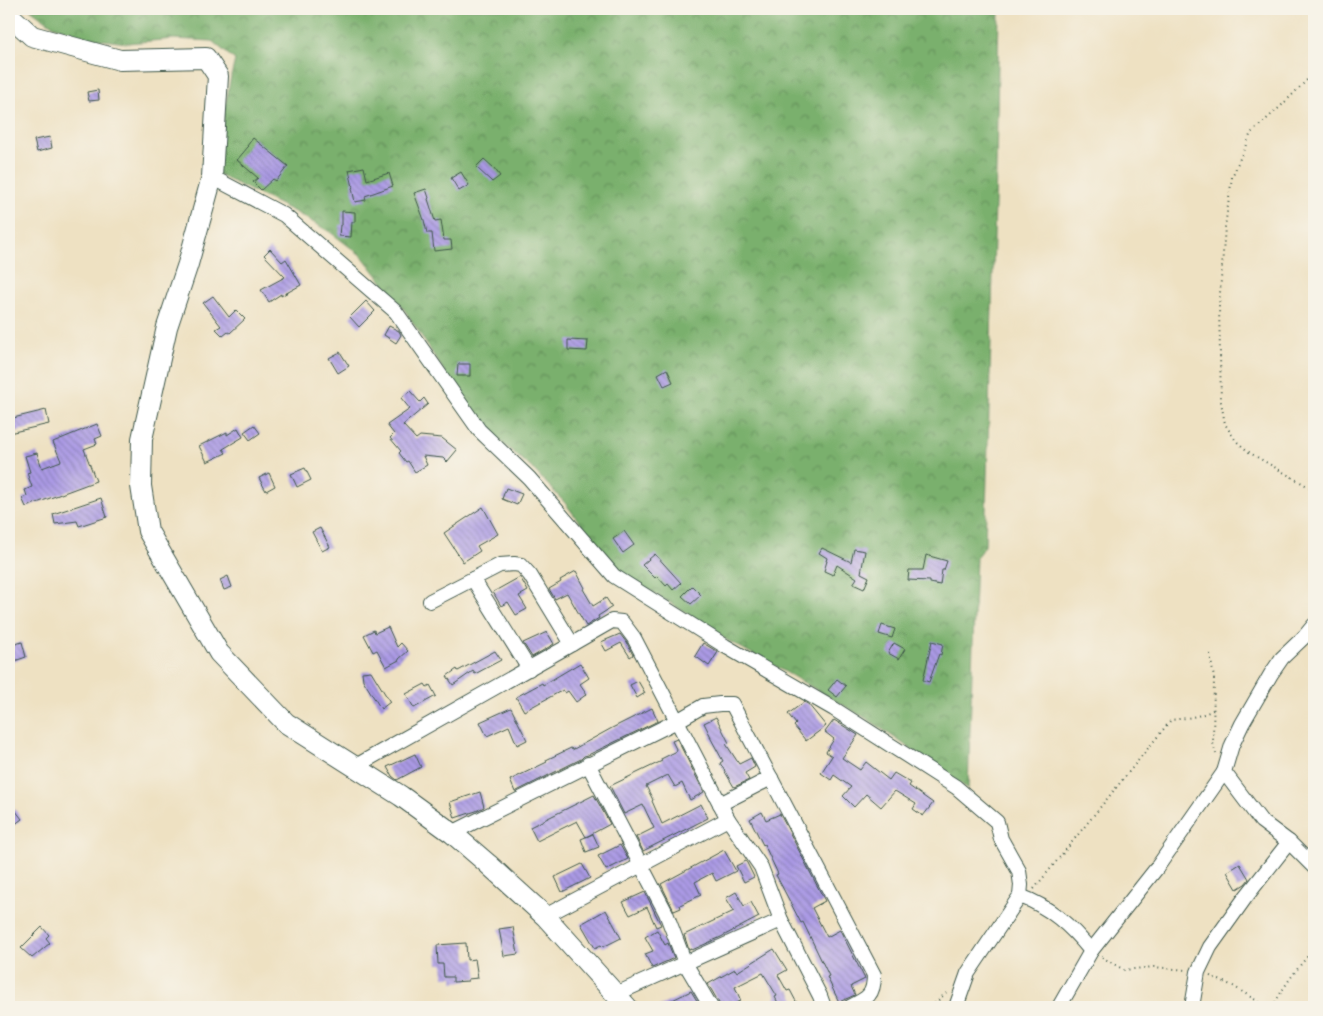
<svg xmlns="http://www.w3.org/2000/svg" width="1323" height="1016" font-family="'Shantell Sans',sans-serif">
  <defs>
    <pattern id="forest-crowns" width="20" height="18" patternUnits="userSpaceOnUse" patternTransform="scale(1.25)"><rect width="20" height="18" fill="#7ab06d"/><path d="M2 6a3 3 0 1 1 6 0M12 15a3 3 0 1 1 6 0" fill="none" stroke="#63905a"/></pattern>
    <pattern id="building-back-hatch" width="6" height="6" patternUnits="userSpaceOnUse" patternTransform="scale(1.25)"><rect width="6" height="6" fill="#ab9ae5"/><path d="M-1 5l2 2M0 0l6 6M5-1l2 2" fill="none" stroke="#8b7fba"/></pattern>
  </defs>
  <rect width="100%" height="100%" fill="#f7f3e8"/>
  <filter id="ink" filterUnits="userSpaceOnUse"><feTurbulence type="fractalNoise" baseFrequency=".02" numOctaves="2"/><feDisplacementMap in="SourceGraphic" scale="10" xChannelSelector="R" yChannelSelector="G"/><feConvolveMatrix kernelMatrix="1 2 1 2 8 2 1 2 1" color-interpolation-filters="sRGB"/></filter>
  <filter id="wash" filterUnits="userSpaceOnUse"><feTurbulence type="fractalNoise" baseFrequency=".0096" numOctaves="4" result="noise"/><feDisplacementMap in="SourceGraphic" scale="20" xChannelSelector="R" yChannelSelector="G"/><feGaussianBlur stdDeviation="1.12" result="paint"/><feColorMatrix in="noise" values="0 0 0 0 0 0 0 0 0 0 0 0 0 0 0 0 0 1.4 0 .05"/><feComposite in="paint" operator="in"/></filter>
  <g filter="url(#wash)">
    <rect width="100%" height="100%" fill="#eee1c2"/>
    <path fill="url(#forest-crowns)" stroke="#4c7650" d="M30 9H999L996 169 985 546 976 557 968 789 869 720 775 666 725 639 688 614 620 572 593 540 565 503 534 470 493 435 469 410 404 309 362 256 330 232 295 212 217 174C221 136 225 98 235 60L212 41 174 39 127 43 88 38 54 26Z"/>
    <g id="blocks">
      <g fill="url(#building-back-hatch)">
        <polygon points="98,90 99,100 89,101 87,92"/>
        <polygon points="50,137 52,148 37,152 34,140"/>
        <polygon points="253,138 288,166 276,181 273,179 261,190 253,182 258,178 237,160 248,147 247,146"/>
        <polygon points="484,159 494,168 500,176 492,182 476,167"/>
        <polygon points="364,167 367,180 389,173 393,186 365,196 366,200 355,202 352,188 353,187 349,170"/>
        <polygon points="461,172 469,185 459,191 451,178"/>
        <polygon points="426,189 429,198 428,199 435,221 441,220 444,240 451,240 452,249 434,251 432,233 427,233 424,220 414,193"/>
        <polygon points="342,211 355,212 355,222 352,222 351,237 339,236 340,225 342,225"/>
        <polygon points="270,249 282,262 286,259 301,285 281,296 281,294 269,302 261,290 285,277 264,255"/>
        <polygon points="213,296 229,317 236,310 245,319 230,333 228,332 223,336 216,329 221,326 203,303"/>
        <polygon points="366,301 375,311 359,327 350,317"/>
        <polygon points="389,326 399,331 401,335 396,343 384,335"/>
        <polygon points="568,340 588,341 587,351 568,350"/>
        <polygon points="340,352 349,366 338,373 329,358"/>
        <polygon points="458,364 470,364 470,376 457,376"/>
        <polygon points="667,369 673,382 664,386 658,374"/>
        <polygon points="410,391 420,402 424,398 428,404 403,425 416,439 420,436 442,438 457,450 447,462 443,458 423,456 427,465 415,472 408,461 406,462 399,453 401,451 390,438 394,434 387,425 410,409 401,398"/>
        <polygon points="46,410 49,424 9,433 9,419"/>
        <polygon points="97,424 102,436 95,439 97,444 84,449 96,481 26,507 22,498 27,496 25,490 32,487 27,473 30,472 25,456 37,453 42,468 61,461 53,442"/>
        <polygon points="254,425 260,433 250,440 244,432"/>
        <polygon points="238,428 243,437 223,449 226,453 207,462 199,446 227,432 227,435"/>
        <polygon points="305,468 311,480 297,487 291,474"/>
        <polygon points="269,473 275,486 266,491 259,478"/>
        <polygon points="506,488 522,494 517,505 502,499"/>
        <polygon points="101,498 107,517 79,526 77,521 55,524 53,514"/>
        <polygon points="483,507 498,534 477,546 480,551 463,562 444,533"/>
        <polygon points="320,528 330,547 322,551 312,532"/>
        <polygon points="624,531 634,545 623,553 613,539"/>
        <polygon points="822,548 851,562 854,549 865,551 861,573 869,577 864,589 853,584 857,578 837,565 833,575 824,571 827,561 826,561 827,558 819,553"/>
        <polygon points="655,554 681,583 673,590 668,584 666,586 657,576 655,578 642,565"/>
        <polygon points="926,555 947,561 944,570 942,570 940,585 930,583 930,581 908,580 909,570 923,570"/>
        <polygon points="576,571 585,588 583,589 593,606 606,598 612,607 598,616 599,618 586,626 567,593 555,599 549,589 561,582 560,580"/>
        <polygon points="228,576 232,587 224,590 220,580"/>
        <polygon points="520,577 528,591 519,596 527,609 516,615 508,602 501,606 493,592"/>
        <polygon points="692,586 701,595 691,604 682,596"/>
        <polygon points="882,625 895,629 892,638 879,634"/>
        <polygon points="388,627 397,647 401,643 408,651 399,659 399,660 386,667 377,650 373,652 364,635 374,630 375,633"/>
        <polygon points="547,632 554,644 532,657 523,643"/>
        <polygon points="620,634 627,643 633,655 630,657 621,643 606,651 601,642"/>
        <polygon points="932,641 943,644 941,655 939,654 929,682 923,680"/>
        <polygon points="22,642 26,657 9,663 9,646"/>
        <polygon points="703,643 718,652 709,666 695,656"/>
        <polygon points="894,643 905,649 899,659 888,653"/>
        <polygon points="495,651 501,660 475,674 473,671 453,685 447,676 457,669 458,671"/>
        <polygon points="580,663 589,678 580,684 587,694 576,702 568,691 565,693 563,690 524,711 516,697 542,683 543,685"/>
        <polygon points="371,671 390,702 381,709 363,680 362,672"/>
        <polygon points="837,679 846,686 837,697 828,690"/>
        <polygon points="638,681 645,693 637,698 630,685"/>
        <polygon points="425,684 427,687 430,685 436,696 414,708 406,694"/>
        <polygon points="804,702 808,704 826,726 806,741 794,726 796,724 788,714"/>
        <polygon points="511,708 527,740 517,745 509,726 487,736 480,722"/>
        <polygon points="652,708 658,721 588,755 584,756 581,759 515,792 510,780 547,762 546,760 571,748 572,750 612,728"/>
        <polygon points="716,717 729,743 726,744 739,764 751,758 755,767 745,773 749,780 734,787 720,763 723,761 710,737 711,737 704,723"/>
        <polygon points="834,720 858,735 842,758 860,770 866,762 889,780 894,773 911,783 909,786 933,803 923,816 913,809 916,804 895,791 881,807 866,794 854,807 843,796 851,787 834,775 831,780 821,773 832,756 826,752 834,739 825,732"/>
        <polygon points="677,739 704,792 690,800 682,783 675,787 668,775 646,786 653,800 652,801 662,824 701,804 708,818 643,851 636,837 654,828 643,805 624,814 610,786 662,761 661,759 677,751 672,741"/>
        <polygon points="415,754 421,767 397,780 392,776 387,767"/>
        <polygon points="480,792 484,807 476,811 455,818 450,802"/>
        <polygon points="594,795 610,824 586,837 577,821 537,841 530,827"/>
        <polygon points="9,802 22,819 14,825 9,819"/>
        <polygon points="762,812 766,820 780,814 825,901 812,908 827,937 840,930 865,979 851,986 855,995 839,1002 827,977 829,976 803,922 801,923 788,898 776,875 778,874 764,844 763,845 750,819"/>
        <polygon points="593,834 599,847 586,852 581,839"/>
        <polygon points="620,845 628,859 606,870 598,856"/>
        <polygon points="724,850 736,871 716,881 712,873 695,882 701,895 680,905 681,908 674,911 661,884"/>
        <polygon points="746,861 754,877 744,882 736,866"/>
        <polygon points="582,864 590,878 562,892 555,877"/>
        <polygon points="1240,864 1249,879 1245,884 1237,889 1227,872"/>
        <polygon points="645,892 661,925 656,927 647,907 630,915 623,902"/>
        <polygon points="736,892 744,906 751,902 759,917 721,937 692,950 692,949 689,950 684,935 734,911 726,898"/>
        <polygon points="606,910 621,938 603,947 601,945 595,948 581,924"/>
        <polygon points="42,927 49,935 46,938 50,943 32,958 21,948"/>
        <polygon points="513,927 518,954 504,956 499,929"/>
        <polygon points="657,930 665,945 668,943 674,958 652,968 645,954 653,951 645,937"/>
        <polygon points="466,943 467,960 475,959 478,978 468,979 468,981 453,982 453,977 444,977 443,964 438,964 437,945"/>
        <polygon points="774,949 787,970 778,975 787,991 790,990 799,1007 780,1007 775,997 777,996 763,973 735,987 741,1001 727,1007 720,1007 719,1003 708,984 735,969 737,972"/>
        <polygon points="691,991 699,1004 692,1007 658,1007"/>
      </g>
    </g>
  </g>
  <g filter="url(#ink)">
    <use href="#blocks" fill-opacity="0" stroke="#3e5649" stroke-width="1"/>
    <g fill="none" stroke-linecap="round" stroke-linejoin="round">
      <g stroke="#3e5649" stroke-width="16">
        <g id="street">
          <polyline points="212,177 284,215 396,312 479,430 529,478 614,576 725,646 834,709 956,787 997,822 1001,839 1019,871 1021,885 1020,896 968,973 956,1007"/>
          <polyline points="473,579 529,669"/>
          <polyline points="430,601 500,565 514,564 521,565 530,575 572,644"/>
          <polyline points="1314,625 1305,636 1282,658 1271,674 1242,724 1232,745 1224,772 1261,821 1289,842 1314,867"/>
          <polyline points="588,764 666,913 685,963 711,1007"/>
          <polyline points="354,767 572,644 612,621 622,622 634,638 728,819 761,867 781,920 820,996 824,1007"/>
          <polyline points="720,804 771,778"/>
          <path d="M452 833 677 721 703 706 720 704H732L874 975C874 995 868 998 850 1007"/>
          <path d="M1020 896C1050 907 1071 926 1091 951"/>
          <polyline points="545,916 728,819"/>
          <polyline points="616,994 781,920"/>
          <polyline points="1059,1007 1091,951 1156,869 1224,772"/>
          <polyline points="1192,1007 1198,972 1210,947 1245,898 1289,842"/>
        </g>
      </g>
      <g stroke="#3e5649" stroke-width="22">
        <polyline id="secondary" points="9,15 32,36 120,60 206,58 218,76 212,177 188,264 167,327 142,439 141,486 148,531 219,653 286,723 401,796 452,833 488,864 545,916 627,1007"/>
      </g>
      <g stroke="#3e5649" stroke-width="2" stroke-dasharray="1 4" stroke-linecap="butt">
        <polyline points="1314,73 1280,107 1251,133 1232,177 1225,227 1219,306 1221,402 1225,424 1236,441 1250,453 1314,490"/>
        <polyline points="1210,654 1214,678 1213,743 1216,754"/>
        <path d="M1034 889 1171 720C1186 718 1200 717 1213 710"/>
        <polyline points="1102,957 1124,970 1154,967 1186,970"/>
        <polyline points="1210,976 1233,986 1262,1004 1264,1007"/>
        <polyline points="931,1007 946,993"/>
        <path d="M1273 1007C1284 985 1298 967 1314 949"/>
      </g>
      <use href="#street" stroke="#fff" stroke-width="14"/>
      <use href="#secondary" stroke="#fff" stroke-width="20"/>
    </g>
  </g>
  <rect width="1323" height="1016" fill="none" stroke="#f7f3e8" stroke-width="30"/>
</svg>
